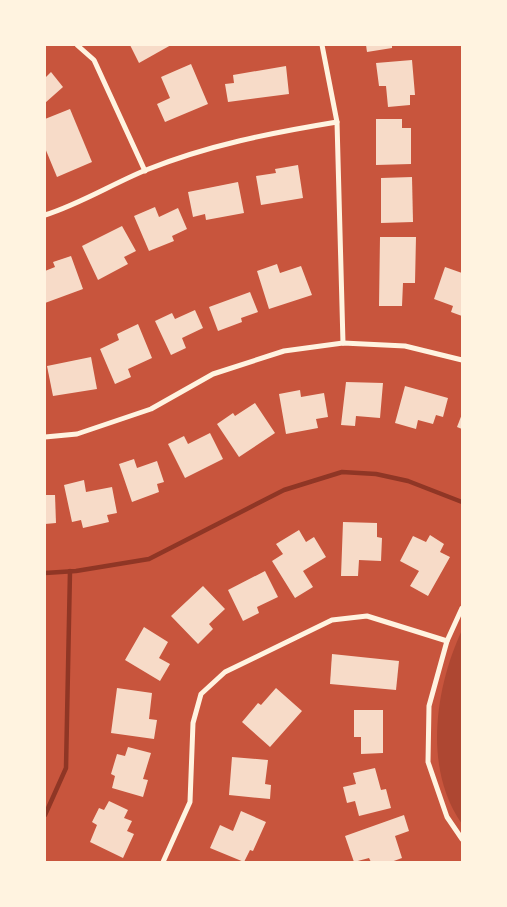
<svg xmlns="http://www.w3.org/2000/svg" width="507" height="907" font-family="Lato,sans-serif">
  <rect width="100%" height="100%" fill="#c8553d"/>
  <path fill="#ae4732" d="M462 630V824C423 769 435 688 462 630Z"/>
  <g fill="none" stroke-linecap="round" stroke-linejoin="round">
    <g stroke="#8f3625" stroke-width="4.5">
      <polyline points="45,573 76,571 149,559 284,490 342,472 376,474 408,481 462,502"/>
      <polyline points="45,815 66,768 70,571"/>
    </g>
  </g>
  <g fill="#f7dbc8">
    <polygon points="130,45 171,45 139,63"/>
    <polygon points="366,45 392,45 392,48 367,52"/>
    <polygon points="412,60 415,95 410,95 410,105 388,107 386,86 379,86 376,63"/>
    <polygon points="191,64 208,104 165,122 157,104 170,98 161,77"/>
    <polygon points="286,66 289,94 228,102 225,84 234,83 233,75"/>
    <polygon points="51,72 63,87 45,103 45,78"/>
    <polygon points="70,109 92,162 57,177 45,148 45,119"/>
    <polygon points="376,119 402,119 402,128 411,128 411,164 376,165"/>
    <polygon points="298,165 303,198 261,205 256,176 276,173 275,169"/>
    <polygon points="412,177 413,222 381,223 381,178"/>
    <polygon points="238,182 244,213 206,220 205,214 193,217 188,192"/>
    <polygon points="155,207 159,217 178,208 187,229 172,236 174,241 149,251 134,216"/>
    <polygon points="122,226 136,251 124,257 128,264 98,280 82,246"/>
    <polygon points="380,237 416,237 415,283 403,283 402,306 379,306"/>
    <polygon points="71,256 83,289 45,303 45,271 55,267 53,262"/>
    <polygon points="277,264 280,273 301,266 312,295 269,309 257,271"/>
    <polygon points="445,267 462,273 462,316 451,312 453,306 434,299"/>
    <polygon points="250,292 258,312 241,318 242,322 218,331 209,307"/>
    <polygon points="195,310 203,328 182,338 186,348 171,355 155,321 172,313 175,319"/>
    <polygon points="138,324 152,358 128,369 131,377 115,384 100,349 119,340 117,334"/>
    <polygon points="91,357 97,389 53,396 47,366"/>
    <polygon points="346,382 383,383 380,418 356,416 355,426 341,425"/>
    <polygon points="405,386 448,398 443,417 436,415 433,424 418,420 416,429 395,423"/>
    <polygon points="300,390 301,397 324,393 328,417 316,419 318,428 286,434 279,394"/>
    <polygon points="255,403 275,433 239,457 217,424 233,413 235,416"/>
    <polygon points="462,414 462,429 457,427"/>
    <polygon points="210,433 223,459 185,478 168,444 184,436 188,444"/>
    <polygon points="134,459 137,468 157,461 164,482 157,484 159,492 132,502 119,464"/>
    <polygon points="84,480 86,492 112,487 117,513 107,515 109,522 83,528 81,520 72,522 64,485"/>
    <polygon points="45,495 55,495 56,523 45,524"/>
    <polygon points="343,522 377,523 377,537 382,538 381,561 359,560 358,576 341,576"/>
    <polygon points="299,530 306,542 314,537 326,557 303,571 313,587 295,598 272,561 283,554 276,544"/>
    <polygon points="430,535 444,544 440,552 450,557 428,596 410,586 419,571 400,561 413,536 426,542"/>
    <polygon points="265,571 278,597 257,607 259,613 243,621 228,590"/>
    <polygon points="203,586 225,609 209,624 213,629 198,644 171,616"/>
    <polygon points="144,627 168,642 159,658 170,664 160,681 125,660"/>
    <polygon points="332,654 399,661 396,690 330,684"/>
    <polygon points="117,688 152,693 149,719 157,720 154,739 111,733"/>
    <polygon points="276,688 302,711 270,747 242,722 258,703 261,705"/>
    <polygon points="354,710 383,710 383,753 361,754 361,737 354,737"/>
    <polygon points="128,747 151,753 143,779 148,780 143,797 112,788 115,776 111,774 117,754 125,756"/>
    <polygon points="232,757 268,760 265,784 271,785 270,799 229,795"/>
    <polygon points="375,768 381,790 386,789 391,808 359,816 355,801 347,803 343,787 356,784 353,773"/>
    <polygon points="109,801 128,810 124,818 132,821 127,831 134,834 123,858 90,842 97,825 92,822 99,808 104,810"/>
    <polygon points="241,811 266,822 253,851 250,850 244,862 210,848 220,825 233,831"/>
    <polygon points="404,815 409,831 395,836 402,858 391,862 371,862 369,858 354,862 345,836"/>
  </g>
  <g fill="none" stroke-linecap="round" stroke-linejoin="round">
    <g stroke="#fff3e0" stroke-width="5">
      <polyline points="77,45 94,60 145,171"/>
      <polyline points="322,45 337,122 343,343"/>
      <path d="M45 215C80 204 112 184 146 170 209 145 270 133 337 122"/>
      <polyline points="45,437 77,434 151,409 213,374 284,351 343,343 405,346 462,360"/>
      <polyline points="462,608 447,641 429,706 428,762 447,817 462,839"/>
      <polyline points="163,862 190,802 193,723 201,694 225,672 332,620 367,616 447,641"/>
    </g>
  </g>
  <rect width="507" height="907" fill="none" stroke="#fff3e0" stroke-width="92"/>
</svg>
